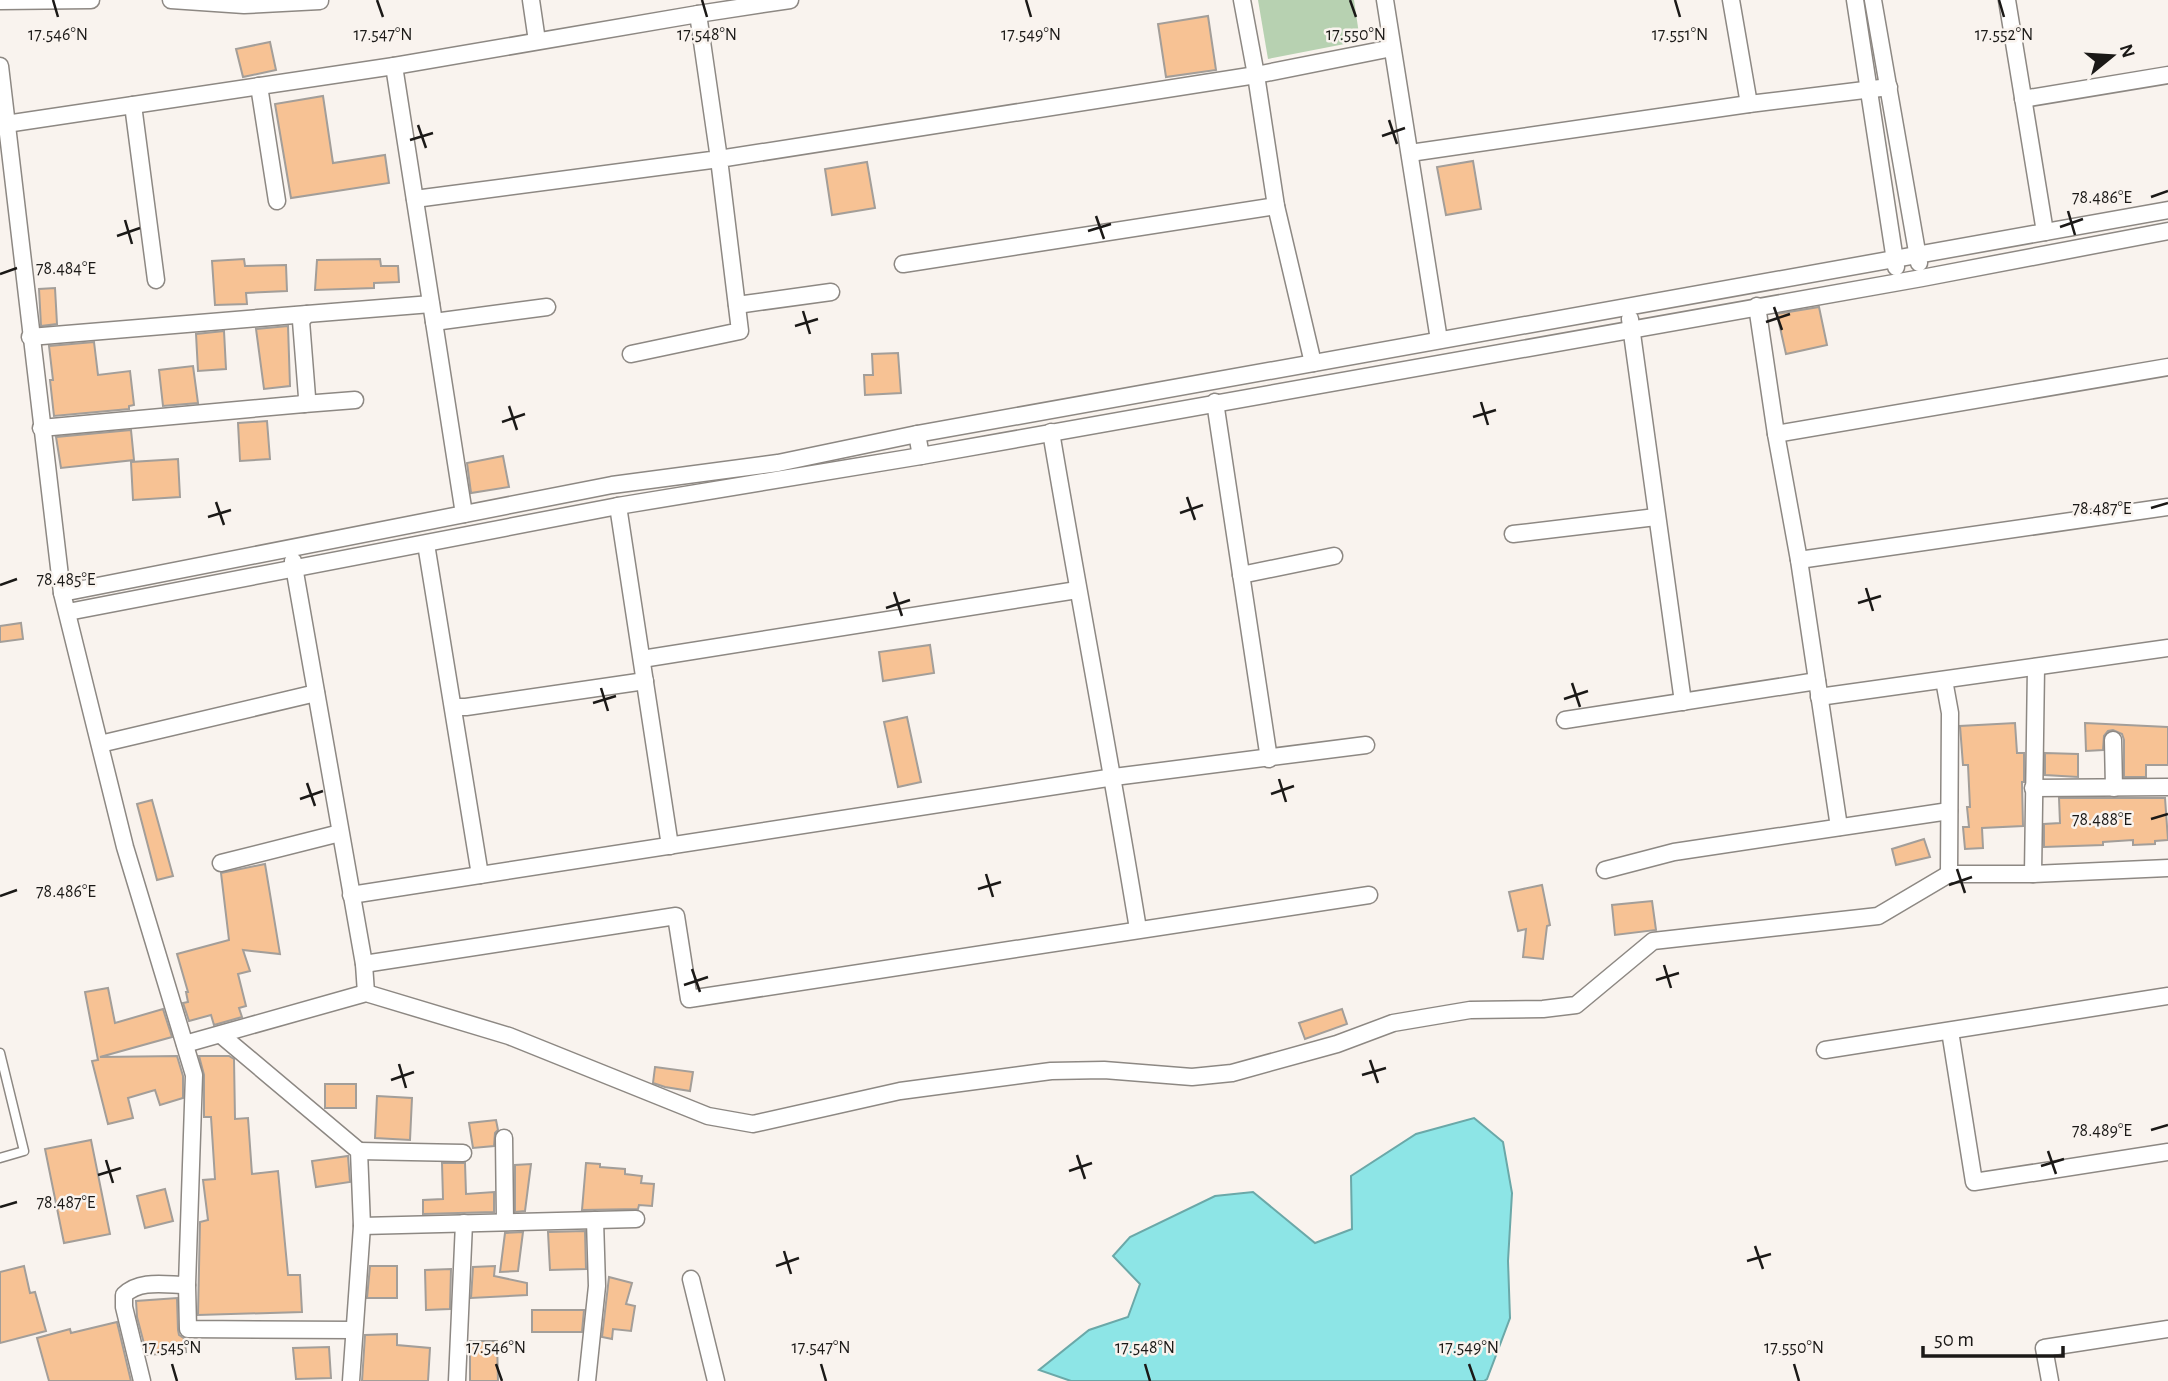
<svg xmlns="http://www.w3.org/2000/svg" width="2168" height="1381" font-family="'Alegreya Sans',sans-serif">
  <rect width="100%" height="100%" fill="#f9f3ee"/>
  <polygon fill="#b7d1b1" points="1258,0 1354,0 1360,41 1268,59"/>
  <polygon fill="#8de5e6" stroke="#6ba8a8" stroke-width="2" points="1474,1118 1503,1142 1512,1193 1508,1261 1510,1318 1487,1379 1484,1381 1071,1381 1039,1370 1089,1330 1128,1317 1140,1284 1113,1256 1130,1237 1215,1196 1253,1192 1315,1243 1352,1229 1351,1176 1416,1134"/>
  <g fill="#f7c294" stroke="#a39e99" stroke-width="2">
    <polygon points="1208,16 1216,70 1166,77 1158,24"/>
    <polygon points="270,42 276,70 243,77 236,49"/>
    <polygon points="323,96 333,163 385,155 389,183 291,198 275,104"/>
    <polygon points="1473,161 1481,209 1446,215 1437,167"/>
    <polygon points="867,162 875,208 832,215 825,169"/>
    <polygon points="244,259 245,266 286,265 287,291 246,293 247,304 215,305 212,261"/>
    <polygon points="380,259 381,266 398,266 399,282 374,283 374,288 315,290 317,260"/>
    <polygon points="55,288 57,324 41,326 39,289"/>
    <polygon points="1819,307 1827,345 1786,354 1777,314"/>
    <polygon points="288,326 290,386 264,389 256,329"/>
    <polygon points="224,331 226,369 198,371 196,334"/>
    <polygon points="94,342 98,375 130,371 134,405 129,406 129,409 54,416 50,380 53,380 49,346"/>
    <polygon points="898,353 901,393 865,395 864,375 873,375 872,354"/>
    <polygon points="193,366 198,403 163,406 159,370"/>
    <polygon points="267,421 270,459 240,461 238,423"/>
    <polygon points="131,430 134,460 61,468 56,437"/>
    <polygon points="503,456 509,487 471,493 467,463"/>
    <polygon points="178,459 180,497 133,500 131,462"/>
    <polygon points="21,623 23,639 0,642 0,626"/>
    <polygon points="930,645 934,673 883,681 879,652"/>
    <polygon points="907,717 921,782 898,787 884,722"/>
    <polygon points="2015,723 2017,753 2024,753 2024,782 2022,782 2023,826 1982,828 1983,848 1965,849 1963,827 1969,827 1967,807 1970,807 1968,765 1963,765 1960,726"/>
    <polygon points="2085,723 2168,727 2168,765 2146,765 2146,777 2124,777 2124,740 2122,734 2113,730 2108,731 2104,736 2103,750 2086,751"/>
    <polygon points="2045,753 2078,754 2078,777 2045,775"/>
    <polygon points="2059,798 2165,798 2168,840 2155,841 2155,844 2133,845 2133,840 2103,842 2103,845 2044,847 2044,824 2060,823"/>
    <polygon points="152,800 173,876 157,880 137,804"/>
    <polygon points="1924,839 1930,857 1896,865 1892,849"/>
    <polygon points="265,864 280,954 243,950 250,971 238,974 246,1006 239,1008 242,1017 214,1025 211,1015 189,1021 183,1003 188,1002 186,992 188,992 177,954 229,940 221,873"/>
    <polygon points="1542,885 1550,925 1547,926 1543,959 1523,957 1526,929 1518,931 1509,892"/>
    <polygon points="1652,901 1656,930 1615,935 1612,905"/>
    <polygon points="108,988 115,1023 163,1009 172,1037 100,1057 177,1056 183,1076 183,1098 160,1105 155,1090 128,1098 133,1118 108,1124 92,1061 98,1060 85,992"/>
    <polygon points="1342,1009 1347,1024 1305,1039 1299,1023"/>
    <polygon points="199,1056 229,1056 234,1059 235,1119 248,1118 252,1174 278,1171 288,1275 300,1275 302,1312 198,1315 200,1222 208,1220 203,1180 215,1179 211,1117 204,1117 204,1075"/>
    <polygon points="655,1067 693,1072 690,1091 665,1087 653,1083"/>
    <rect x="325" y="1084" width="31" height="24"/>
    <polygon points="377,1096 412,1098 410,1140 375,1138"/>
    <polygon points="496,1120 498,1130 495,1133 494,1146 473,1148 469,1123"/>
    <polygon points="91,1140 110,1234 64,1243 45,1149"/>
    <polygon points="348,1156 350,1182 316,1187 312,1161"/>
    <polygon points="442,1163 465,1163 466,1194 494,1192 494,1212 423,1214 423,1200 443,1199"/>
    <polygon points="586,1163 600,1164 600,1167 625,1169 625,1174 642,1176 641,1183 654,1184 652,1206 639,1205 638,1209 582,1210"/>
    <polygon points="531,1164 525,1211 515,1212 515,1165"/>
    <polygon points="165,1189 173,1221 145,1228 137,1196"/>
    <polygon points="585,1231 586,1269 550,1270 548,1232"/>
    <polygon points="523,1232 518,1271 500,1272 505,1233"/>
    <polygon points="24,1266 30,1293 35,1292 46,1331 0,1343 0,1272"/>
    <polygon points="370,1266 397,1266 397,1298 367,1298"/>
    <polygon points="495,1266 494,1276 527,1283 527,1295 471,1298 473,1267"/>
    <polygon points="451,1269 450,1309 426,1310 425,1270"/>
    <polygon points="609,1277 632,1283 626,1304 635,1306 631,1331 613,1329 612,1339 602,1337"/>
    <polygon points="177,1298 178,1330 179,1335 185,1339 186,1352 147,1355 137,1317 136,1301"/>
    <polygon points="532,1310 584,1310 582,1332 532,1332"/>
    <polygon points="117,1322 131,1381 49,1381 37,1338 70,1329 71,1333"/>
    <polygon points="397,1334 397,1345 430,1348 428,1381 362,1381 365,1335"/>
    <polygon points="470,1341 497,1341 498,1381 470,1381"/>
    <polygon points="329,1347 331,1378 296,1379 293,1348"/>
  </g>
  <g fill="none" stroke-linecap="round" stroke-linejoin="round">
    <g stroke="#8d8883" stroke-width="11">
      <polyline id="lane" points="0,1053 24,1151 0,1158"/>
    </g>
    <g stroke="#8d8883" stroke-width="19">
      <g id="street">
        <polyline points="171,0 244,5 320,1"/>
        <polyline points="531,0 537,41"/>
        <polyline points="1242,0 1256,75 1276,206 1313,363"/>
        <polyline points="1385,0 1439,340"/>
        <polyline points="1731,0 1749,104"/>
        <polyline points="1855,0 1896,267"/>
        <polyline points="1873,0 1919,263"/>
        <polyline points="2007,0 2045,232"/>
        <polyline points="0,1 91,0"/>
        <path d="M0 66 62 593 125 847 194 1075 187 1285C166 1285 140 1279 124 1295V1307L142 1381"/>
        <polyline points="394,66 464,514"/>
        <polyline points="259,86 277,201"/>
        <polyline points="2023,99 2168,75"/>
        <polyline points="133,105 156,280"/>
        <polyline points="6,124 394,66 698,14 790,0"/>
        <polyline points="1410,153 1749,104 1889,87"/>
        <polyline points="415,199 719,159 698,14"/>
        <polyline points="903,264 1276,206"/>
        <polyline points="737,305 831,292"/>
        <polyline points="1757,306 1776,434 1799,560 1839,827"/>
        <polyline points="1630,319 1683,702"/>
        <polyline points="434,322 547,307"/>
        <polyline points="30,337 307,314"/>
        <polyline points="631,354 740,331 719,159 1256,75 1392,48"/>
        <polyline points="1215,402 1269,759"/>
        <polyline points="304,404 355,400"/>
        <polyline points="41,428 304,404 307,397 301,321 307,314 431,304"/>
        <path d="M1051 432C1079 598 1111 763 1138 929"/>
        <polyline points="917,434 921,456 1922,278 2168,231"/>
        <polyline points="1776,434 2168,367"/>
        <polyline points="618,506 670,846"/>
        <polyline points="1513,534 1656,517"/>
        <polyline points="426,544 480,875"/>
        <polyline points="1799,560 2168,507"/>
        <polyline points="293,561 364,964 366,993"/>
        <polyline points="1241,575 1334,556"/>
        <polyline points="62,593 612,485 778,463 917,434 2168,210"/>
        <polyline points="68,612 618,506 921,456"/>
        <polyline points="642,659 1077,590"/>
        <polyline points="1944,680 1950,713 1949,874"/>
        <polyline points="1819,697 2168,648"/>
        <polyline points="453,707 466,707 645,681"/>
        <polyline points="1565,720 1817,681"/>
        <polyline points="2113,740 2114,788"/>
        <polyline points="100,744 316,693"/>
        <polyline points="2033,788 2168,787"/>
        <polyline points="221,863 340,833"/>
        <polyline points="1605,870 1674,852 1949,811"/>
        <polyline points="2033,874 2036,667"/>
        <polyline points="351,895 1114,777 1366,745"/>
        <polyline points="364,964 676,916 689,999 1369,895"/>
        <polyline points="1950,1031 1974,1182 2168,1152"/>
        <polyline points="221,1035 359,1151 362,1226 351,1381"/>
        <polyline points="185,1044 366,993 509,1036 708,1116 753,1124 900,1091 1051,1071 1104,1070 1192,1077 1232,1073 1337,1044 1393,1023 1470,1010 1543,1009 1576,1005 1653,941 1878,916 1949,874 2033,874 2168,868"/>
        <polyline points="1825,1050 2168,996"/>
        <polyline points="504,1138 505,1222"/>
        <polyline points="359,1151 463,1153"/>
        <polyline points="362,1226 636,1219"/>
        <polyline points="691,1279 716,1381"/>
        <polyline points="187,1285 188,1329 354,1330"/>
        <polyline points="457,1381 464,1223"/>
        <polyline points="587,1381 597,1286 595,1220"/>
        <polyline points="2050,1381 2044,1348 2168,1329"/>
      </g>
    </g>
    <use href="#lane" stroke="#fff" stroke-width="8"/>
    <use href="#street" stroke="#fff" stroke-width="16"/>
  </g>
  <path fill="none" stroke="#1b1917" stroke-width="2.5" d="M53 0 58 17M377 0 383 17M702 0 707 17M1026 0 1031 17M1350 0 1356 17M1675 0 1680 17M1999 0 2004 17M1389 120 1397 144M418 125 426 148M1382 136 1405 128M410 140 433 133M2151 197 2168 191M2068 211 2075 235M1096 216 1104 239M125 220 132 244M2060 227 2083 219M1088 231 1111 224M117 236 140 228M0 274 17 268M1774 307 1782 330M803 311 810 334M1766 322 1790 314M795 326 818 319M1481 402 1488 425M509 406 517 430M1473 417 1496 410M502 422 525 414M1187 497 1195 520M216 502 224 525M2151 508 2168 503M1180 513 1203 505M208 517 231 510M0 585 17 579M1866 588 1873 611M894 592 902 616M1858 603 1881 596M886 608 910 600M1572 683 1580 707M601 688 608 711M1564 699 1588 691M593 703 616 696M1279 779 1286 802M307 783 315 806M1271 794 1294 786M300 799 323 791M2151 819 2168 814M1957 869 1965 893M986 874 993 897M1949 885 1972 877M978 889 1001 882M0 896 17 890M1664 965 1671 988M692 969 700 992M1656 980 1679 973M684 985 708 977M1370 1060 1378 1083M399 1064 406 1088M1362 1075 1386 1068M391 1080 414 1072M2151 1130 2168 1125M2048 1151 2056 1174M1077 1155 1085 1179M106 1160 113 1183M2041 1166 2064 1159M1069 1171 1092 1163M98 1175 121 1168M0 1207 17 1202M1755 1246 1763 1269M784 1251 791 1274M1747 1261 1771 1254M776 1266 799 1258M172 1364 177 1381M496 1364 502 1381M821 1364 826 1381M1145 1364 1150 1381M1469 1364 1475 1381M1794 1364 1799 1381"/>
  <g font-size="18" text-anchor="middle" fill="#1b1917" stroke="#f9f3ee" stroke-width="5" stroke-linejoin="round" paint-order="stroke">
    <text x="58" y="40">17.546°N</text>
    <text x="383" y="40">17.547°N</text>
    <text x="707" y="40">17.548°N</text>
    <text x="1031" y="40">17.549°N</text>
    <text x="1356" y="40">17.550°N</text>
    <text x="1680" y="40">17.551°N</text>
    <text x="2004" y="40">17.552°N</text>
    <text x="2102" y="203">78.486°E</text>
    <text x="66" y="274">78.484°E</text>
    <text x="2102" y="514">78.487°E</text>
    <text x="66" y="585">78.485°E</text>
    <text x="2102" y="825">78.488°E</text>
    <text x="66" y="897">78.486°E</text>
    <text x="2102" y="1136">78.489°E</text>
    <text x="66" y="1208">78.487°E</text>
    <text x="172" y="1353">17.545°N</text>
    <text x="496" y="1353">17.546°N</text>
    <text x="821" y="1353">17.547°N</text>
    <text x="1145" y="1353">17.548°N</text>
    <text x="1469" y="1353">17.549°N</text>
    <text x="1794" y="1353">17.550°N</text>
  </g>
  <g transform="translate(2112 56) rotate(72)" stroke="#f9f3ee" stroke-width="5" paint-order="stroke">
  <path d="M0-5L12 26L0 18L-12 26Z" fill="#1b1917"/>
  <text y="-10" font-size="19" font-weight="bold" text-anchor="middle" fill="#1b1917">N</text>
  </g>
  <path d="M1923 1346v10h140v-10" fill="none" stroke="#1b1917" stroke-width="3.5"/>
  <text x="1934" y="1346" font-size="21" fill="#1b1917" stroke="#f9f3ee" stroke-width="5" paint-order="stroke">50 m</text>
</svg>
